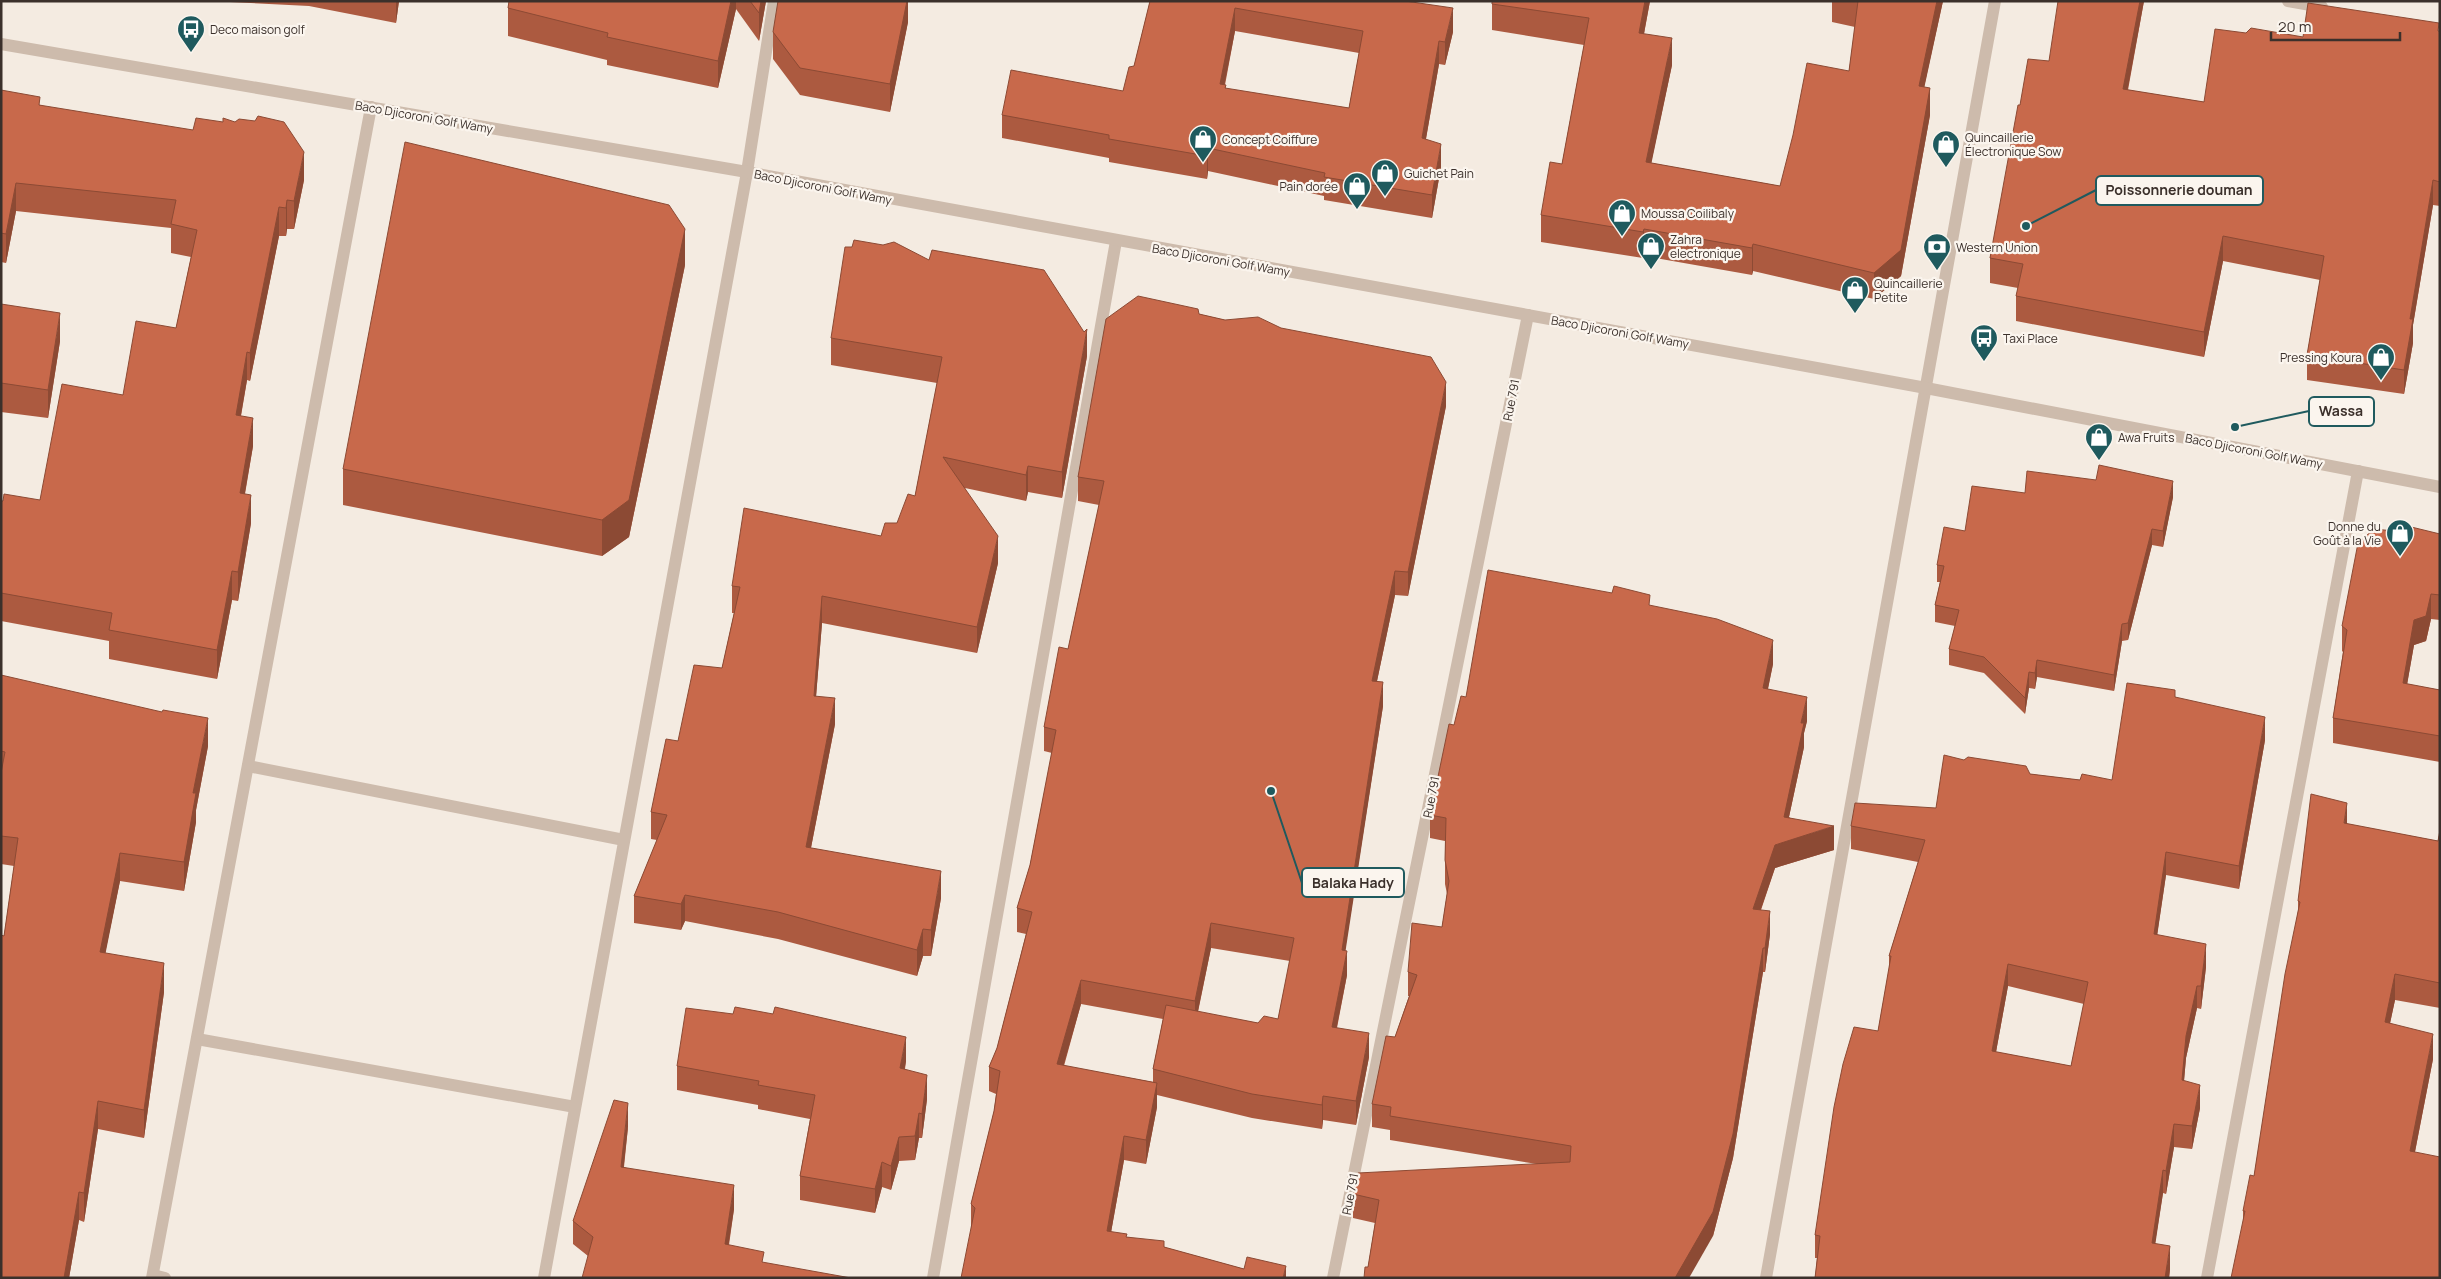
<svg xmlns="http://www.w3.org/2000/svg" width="2441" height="1279" font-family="Manrope,sans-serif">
  <rect width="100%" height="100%" fill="#f4ebe1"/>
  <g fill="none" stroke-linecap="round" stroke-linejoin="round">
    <g stroke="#cdbbac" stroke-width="12">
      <polyline points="2288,1 2322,7"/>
      <polyline points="248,766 624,840"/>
      <polyline points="197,1039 575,1107"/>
      <polyline points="153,1275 165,1278"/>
      <polyline points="152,1278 371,107"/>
      <polyline points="544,1278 747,172 774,1"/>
      <polyline points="933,1278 1116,241"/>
      <polyline points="1333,1278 1528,315"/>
      <polyline points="1766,1278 1995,1"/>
      <polyline points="2207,1278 2358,471"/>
    </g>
    <polyline stroke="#cdbbac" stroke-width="12" points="1,44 747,172 1926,388 2440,487"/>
  </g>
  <g fill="#ac5a40" fill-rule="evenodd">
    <polygon points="209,1 399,1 396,23 309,6"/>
    <polygon points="509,1 766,1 759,41 736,9 718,88 607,65 607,60 508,36 508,8"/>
    <polygon points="908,1 908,22 890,112 800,95 773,59 773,32"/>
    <path d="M1150 1H1405L1453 32 1445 65 1439 64 1426 139 1441 167 1432 218 1324 200V196L1208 171 1207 179 1109 162V158L1002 138V115L1123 91 1134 66ZM1235 31 1359 53 1349 108 1226 89 1225 85Z"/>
    <polygon points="1650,1 1644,34 1672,65 1651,163 1780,186 1849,71 1855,27 1832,22 1832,1 1943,1 1924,87 1930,115 1901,276 1874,299 1753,271 1752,275 1644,256 1643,258 1541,242 1541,215 1562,164 1584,45 1492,30 1492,4"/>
    <polygon points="2144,1 2128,90 2204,102 2246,33 2303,37 2440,31 2440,206 2433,205 2413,325 2413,343 2404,394 2307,380 2307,355 2320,280 2223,261 2204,357 2016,321 2016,296 2018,288 1990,283 1990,258 2020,105 2049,61"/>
    <polygon points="1,90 40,105 304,180 294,229 287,229 286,236 279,236 250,381 247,380 241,416 253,446 245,494 251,523 238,601 232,600 217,679 109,659 109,641 1,621 1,622 1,501 40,500 176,328 191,257 171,253 171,228 16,211 6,263 1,262"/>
    <polygon points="685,265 629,537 602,556 343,505 343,469"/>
    <polygon points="1,304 60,341 48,418 1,412"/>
    <path d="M1199 314 1225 320 1281 328 1446 406 1408 596 1395 595 1377 681 1383 706 1345 950 1347 975 1337 1028 1369 1057 1356 1125 1323 1120 1322 1129 1252 1118 1157 1095V1107L1146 1164 1124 1160 1111 1232 1127 1237 1244 1269 1286 1278 971 1228V1204L994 1111 996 1094 989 1091V1067L997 1048 1026 934 1017 932V908L1030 865 1052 753 1044 751V727L1068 649 1099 505 1078 501V477ZM1211 948 1290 961 1278 1019 1258 1023 1198 1012ZM1081 1004 1163 1019 1153 1069V1082L1064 1066Z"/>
    <polygon points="831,338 1087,356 1062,498 1028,492 1026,501 965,488 998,563 977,653 822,623 816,696 835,724 811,848 941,898 931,956 923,956 917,976 778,939 685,921 681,930 634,923 634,896 657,840 651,839 651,812 678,741 722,668 734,613 732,613 732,586 881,536 897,523 915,496 937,383 831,365"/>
    <polygon points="2025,493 2173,497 2163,547 2152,545 2128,640 2122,641 2114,691 2037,677 2035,689 2029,688 2025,714 1984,673 1949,665 1949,649 1955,626 1935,622 1935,605 1940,582 1937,582 1937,565 1965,531"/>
    <polygon points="2394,531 2440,534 2440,620 2431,619 2426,641 2414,645 2407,684 2440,690 2440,762 2333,743 2333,718 2343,652 2342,651 2342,626"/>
    <polygon points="1650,606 1773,664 1768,689 1807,721 1804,733 1804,747 1789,817 1834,850 1775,868 1761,910 1770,934 1765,972 1763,972 1733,1158 1713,1236 1368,1267 1375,1223 1353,1218 1353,1194 1537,1164 1390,1140 1390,1130 1372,1127 1372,1104 1409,996 1408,996 1408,972 1442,927 1447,894 1445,884 1445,841 1430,838 1430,815 1454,725"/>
    <polygon points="1,675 208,746 196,810 196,822 184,891 120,881 105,953 164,992 144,1138 98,1129 84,1222 79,1220 69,1278 1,1278 4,936 14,866 1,864"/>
    <path d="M2175 697 2265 740 2239 889 2166 875 2157 935 2206 967 2201 1009 2197 1008 2186 1058 2184 1081 2200 1108 2192 1149 2174 1147 2166 1194 2163 1193 2155 1243 2170 1269 2169 1278H1815L1817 1258H1815V1235L1878 1031 1889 969V956L1918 862 1851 849V826L1936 808 1964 760 2030 774 2080 780H2112ZM2008 986 2084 1004 2071 1066 1996 1052Z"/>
    <polygon points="2347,824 2438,841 2440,830 2440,1008 2395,1000 2390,1023 2433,1059 2415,1152 2243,1222 2243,1211 2254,1176 2298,911 2298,901"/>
    <polygon points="906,1061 905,1069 927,1099 922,1138 919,1138 915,1160 899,1161 891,1190 882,1187 875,1213 800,1200 800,1176 810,1119 758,1109 758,1105 677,1090 677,1066"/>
    <polygon points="628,1127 624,1167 734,1209 729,1245 588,1256 573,1244 573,1221"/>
  </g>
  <g fill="#8c4a34">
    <polygon points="396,1 399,1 396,23"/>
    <polygon points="731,1 736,1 736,9 718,88 718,61"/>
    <polygon points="761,1 766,1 759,41 759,13"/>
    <polygon points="907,1 908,1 908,22 890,112 890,84"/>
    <polygon points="1645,1 1650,1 1639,60 1639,33"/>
    <polygon points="1937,1 1943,1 1919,112 1919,86"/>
    <polygon points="2140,1 2144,1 2123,114 2123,89"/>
    <polygon points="1235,8 1235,31 1220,107 1220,84"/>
    <polygon points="1453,8 1453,32 1445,65 1445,42"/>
    <polygon points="1672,38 1672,65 1646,189 1646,162"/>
    <polygon points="1439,41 1439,64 1422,161 1422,138"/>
    <polygon points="1930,88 1930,115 1901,276 1874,299 1874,273"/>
    <polygon points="1441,144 1441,167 1432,218 1432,195"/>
    <polygon points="1208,148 1208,171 1207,179 1207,156"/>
    <polygon points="304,152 304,180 294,229 294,201"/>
    <polygon points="2433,180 2433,205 2413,325 2413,343 2404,394 2404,370 2410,319"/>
    <polygon points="16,183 16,211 6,263 6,234"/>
    <polygon points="287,200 287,229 286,236 286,208"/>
    <polygon points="279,207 279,236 250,381 250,353"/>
    <polygon points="685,229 685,265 629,537 602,556 602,520"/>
    <polygon points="1644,229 1644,256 1643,258 1643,232"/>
    <polygon points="2223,236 2223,261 2204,357 2204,332"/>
    <polygon points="1753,244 1753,271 1752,275 1752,248"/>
    <polygon points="60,313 60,341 48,418 48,390"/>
    <polygon points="1087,329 1087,356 1062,498 1062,472"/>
    <polygon points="247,352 247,380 236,443 236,415"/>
    <polygon points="1446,382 1446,406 1408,596 1408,572"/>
    <polygon points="253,418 253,446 240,521 240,493"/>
    <polygon points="1028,466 1028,492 1026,501 1026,475"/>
    <polygon points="2173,481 2173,497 2163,547 2163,531"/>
    <polygon points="251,495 251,523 238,601 238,572"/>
    <polygon points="2152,529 2152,545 2128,640 2128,623"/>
    <polygon points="998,536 998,563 977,653 977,627"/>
    <polygon points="232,571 232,600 217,679 217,650"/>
    <polygon points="1395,571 1395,595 1372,705 1372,681"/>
    <polygon points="2431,594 2431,619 2426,641 2414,645 2403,708 2403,683 2414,620"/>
    <polygon points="822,596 822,623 814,722 814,696"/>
    <polygon points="2122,624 2122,641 2114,691 2114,675"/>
    <polygon points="1773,640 1773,664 1763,712 1763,688"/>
    <polygon points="2037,660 2037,677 2035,689 2035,673"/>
    <polygon points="2029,672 2029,688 2025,714 2025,698"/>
    <polygon points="1383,682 1383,706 1342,974 1342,950"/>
    <polygon points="1807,697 1807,721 1804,733 1804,747 1784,840 1784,817 1801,723"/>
    <polygon points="835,698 835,724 806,873 806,847"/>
    <polygon points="2265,717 2265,740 2239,889 2239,866"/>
    <polygon points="208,718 208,746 196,810 196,822 184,891 184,862 193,793"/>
    <polygon points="2347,803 2347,828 2344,823"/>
    <polygon points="1834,826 1834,850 1775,868 1753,932 1753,909 1775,845"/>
    <polygon points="2166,852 2166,875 2154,957 2154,934"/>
    <polygon points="120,853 120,881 100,981 100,952"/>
    <polygon points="941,871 941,898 931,956 931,930"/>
    <polygon points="685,895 685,921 681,930 681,904"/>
    <polygon points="1770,911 1770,934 1765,972 1765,948"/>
    <polygon points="1211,923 1211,948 1195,1025 1195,1001"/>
    <polygon points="923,929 923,956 917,976 917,950"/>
    <polygon points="2206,944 2206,967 2201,1009 2201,986"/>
    <polygon points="1763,948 1763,972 1733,1158 1713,1236 1689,1278 1675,1278"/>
    <polygon points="1347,951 1347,975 1332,1051 1332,1027"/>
    <polygon points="164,963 164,992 144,1138 144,1110"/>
    <polygon points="2008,964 2008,986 1992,1074 1992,1051"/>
    <polygon points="2395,974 2395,1000 2385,1047 2385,1022"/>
    <polygon points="1081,980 1081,1004 1057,1088 1057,1064"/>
    <polygon points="2197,986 2197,1008 2186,1058 2182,1103 2182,1080 2186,1036"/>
    <polygon points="1369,1033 1369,1057 1356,1125 1356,1101"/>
    <polygon points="2433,1034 2433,1059 2410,1177 2410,1151"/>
    <polygon points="906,1037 906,1061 900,1092 900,1068"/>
    <polygon points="927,1075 927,1099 922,1138 922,1114"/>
    <polygon points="1157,1083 1157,1107 1146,1164 1146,1140"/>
    <polygon points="2200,1085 2200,1108 2192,1149 2192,1126"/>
    <polygon points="1323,1096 1323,1120 1322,1129 1322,1105"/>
    <polygon points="98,1101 98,1129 84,1222 84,1193"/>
    <polygon points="628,1103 628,1127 621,1190 621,1167"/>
    <polygon points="919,1113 919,1138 915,1160 915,1136"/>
    <polygon points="2174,1124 2174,1147 2166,1194 2166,1171"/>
    <polygon points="1124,1136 1124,1160 1107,1255 1107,1231"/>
    <polygon points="899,1137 899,1161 891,1190 891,1166"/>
    <polygon points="882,1162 882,1187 875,1213 875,1189"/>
    <polygon points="2163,1170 2163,1193 2152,1266 2152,1243"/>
    <polygon points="734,1185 734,1209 725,1267 725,1244"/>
    <polygon points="79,1192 79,1220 69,1278 64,1278"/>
    <polygon points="2170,1246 2170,1269 2169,1278 2165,1278"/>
    <polygon points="1286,1266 1286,1278 1283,1278"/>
  </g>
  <g fill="#c8694b" stroke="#8c4a34" fill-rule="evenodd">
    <polygon points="509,1 731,1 718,61 607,37 608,33 508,8"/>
    <polygon points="750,1 761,1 759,13"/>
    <polygon points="778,1 907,1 890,84 800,68 773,32"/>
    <path d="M1150 1H1405L1453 8 1445 42 1439 41 1422 138 1441 144 1432 195 1324 177 1325 173 1208 148 1207 156 1109 139V135L1002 115 1011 70 1123 91 1129 67 1134 66ZM1235 8 1363 31 1349 108 1225 88 1226 85 1220 84Z"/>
    <polygon points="1492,1 1645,1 1639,33 1672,38 1646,162 1780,186 1793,135 1807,63 1849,71 1858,1 1937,1 1919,86 1930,88 1901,250 1874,273 1753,244 1752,248 1644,229 1643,232 1541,215 1550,162 1562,164 1589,18 1492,4"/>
    <polygon points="2058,1 2140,1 2123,89 2204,102 2215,29 2246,33 2251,28 2303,37 2308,3 2439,23 2438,31 2440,31 2440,182 2433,180 2410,319 2413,319 2404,370 2307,355 2324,256 2223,236 2204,332 2016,296 2023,264 1990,258 2018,105 2020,105 2028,59 2049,61"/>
    <polygon points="1,90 40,97 39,105 193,130 196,118 223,122 223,118 235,122 239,119 255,121 258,116 284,122 304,152 294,201 287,200 286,208 279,207 250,353 247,352 236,415 253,418 240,493 251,495 238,572 232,571 217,650 109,630 112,613 1,593 1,594 1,501 3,501 4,494 40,500 62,384 123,395 136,321 176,328 197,230 171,224 176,200 16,183 6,234 1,233"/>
    <polygon points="405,142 669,205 685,229 629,500 602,520 343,469"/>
    <polygon points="854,240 883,245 894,242 929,260 932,250 1044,270 1084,332 1087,329 1062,472 1028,466 1026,475 943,457 998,536 977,627 822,596 814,696 835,698 806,847 941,871 931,930 923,929 917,950 778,912 685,895 681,904 634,896 667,815 651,812 666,739 678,741 694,665 722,668 740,587 732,586 744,508 881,536 885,523 897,523 908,494 915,496 942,357 831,338 845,247 852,247"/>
    <polygon points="1138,296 1198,309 1199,314 1225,320 1258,317 1281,328 1431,357 1446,382 1408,572 1395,571 1372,681 1383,682 1342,950 1347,951 1332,1027 1369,1033 1356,1101 1323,1096 1322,1105 1252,1094 1153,1069 1166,1005 1258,1023 1264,1016 1278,1019 1294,938 1211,923 1195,1001 1081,980 1057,1064 1157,1083 1146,1140 1124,1136 1107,1231 1127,1234 1126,1237 1164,1241 1164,1247 1244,1269 1247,1257 1286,1266 1283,1278 961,1278 975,1208 971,1204 994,1111 1000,1071 989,1067 997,1048 1032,912 1017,908 1030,865 1056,730 1044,727 1059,647 1068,649 1104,481 1078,477 1106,319"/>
    <polygon points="1,304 60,313 48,390 1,383"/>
    <polygon points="2099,465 2173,481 2163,531 2152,529 2128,623 2122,624 2114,675 2037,660 2035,673 2029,672 2025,698 1984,657 1949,649 1959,610 1935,605 1944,566 1937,565 1944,527 1965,531 1972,486 2025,493 2027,471 2096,480"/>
    <polygon points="2399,524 2440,534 2440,595 2431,594 2426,616 2414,620 2403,683 2440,690 2440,736 2333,718 2347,630 2342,626 2358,543 2374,529 2394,531"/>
    <polygon points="1488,570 1612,593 1614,586 1650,595 1649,605 1717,619 1773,640 1763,688 1807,697 1801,723 1804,723 1784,817 1834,826 1775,845 1753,909 1770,911 1765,948 1763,948 1733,1134 1713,1212 1675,1278 1364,1278 1365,1267 1368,1267 1379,1200 1353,1194 1358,1173 1570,1162 1571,1146 1390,1116 1391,1107 1372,1104 1386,1036 1395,1037 1417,975 1408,972 1412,923 1442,927 1449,881 1445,860 1446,818 1430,815 1449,724 1454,725 1461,696 1466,697"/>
    <polygon points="1,675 162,712 163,710 208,718 193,793 196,793 184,862 120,853 100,952 164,963 144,1110 98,1101 84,1193 79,1192 64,1278 1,1278 1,935 4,936 18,838 1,836 1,773 5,752 1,751"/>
    <path d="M2127 683 2175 690V697L2265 717 2239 866 2166 852 2154 934 2206 944 2201 986H2197L2186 1036 2182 1080 2200 1085 2192 1126 2174 1124 2166 1171 2163 1170 2152 1243 2170 1246 2165 1278H1815L1820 1236 1815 1235 1834 1107 1843 1064 1854 1027 1878 1031 1891 956H1889L1925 840 1851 826 1855 803 1936 808 1944 755 1964 760 1968 757 2026 766 2030 774 2080 780 2082 774 2112 780ZM2008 964 2088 982 2071 1066 1992 1051Z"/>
    <polygon points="2311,794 2347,803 2344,823 2438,841 2440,830 2440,983 2395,974 2385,1022 2433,1034 2410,1151 2440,1157 2440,1278 2231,1278 2245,1211 2243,1211 2250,1175 2254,1176 2285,974 2300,902 2298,901"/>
    <polygon points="735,1007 773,1014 775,1007 906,1037 900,1068 927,1075 922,1114 919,1113 915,1136 899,1137 891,1166 882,1162 875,1189 800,1176 815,1095 758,1085 759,1081 677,1066 686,1008 733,1014"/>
    <polygon points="614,1100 628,1103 621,1167 734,1185 725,1244 764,1252 762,1262 851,1278 582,1278 593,1237 573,1221"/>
  </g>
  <defs>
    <g id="bus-pin" transform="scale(1.4375)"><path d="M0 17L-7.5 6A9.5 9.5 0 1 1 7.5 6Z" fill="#1f5a5e" stroke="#fbf5ee"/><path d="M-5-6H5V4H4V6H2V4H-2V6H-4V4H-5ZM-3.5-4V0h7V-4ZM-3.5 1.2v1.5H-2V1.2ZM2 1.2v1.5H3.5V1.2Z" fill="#fff"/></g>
    <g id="shop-pin" transform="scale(1.4375)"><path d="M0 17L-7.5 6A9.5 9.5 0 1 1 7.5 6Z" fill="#1f5a5e" stroke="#fbf5ee"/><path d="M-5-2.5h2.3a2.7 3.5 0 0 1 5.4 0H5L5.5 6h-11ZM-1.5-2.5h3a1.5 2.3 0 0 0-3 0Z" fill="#fff"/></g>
    <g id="bank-pin" transform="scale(1.4375)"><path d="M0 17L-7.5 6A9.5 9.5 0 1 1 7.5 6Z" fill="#1f5a5e" stroke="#fbf5ee"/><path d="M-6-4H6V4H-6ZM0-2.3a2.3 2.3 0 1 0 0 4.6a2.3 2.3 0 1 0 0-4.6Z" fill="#fff"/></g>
  </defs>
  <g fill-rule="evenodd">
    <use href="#bus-pin" x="191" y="29"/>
    <use href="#shop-pin" x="1203" y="139"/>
    <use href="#shop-pin" x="1946" y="144"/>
    <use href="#shop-pin" x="1385" y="173"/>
    <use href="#shop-pin" x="1357" y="186"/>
    <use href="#shop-pin" x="1622" y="213"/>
    <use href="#shop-pin" x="1651" y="246"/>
    <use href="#bank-pin" x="1937" y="247"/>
    <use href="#shop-pin" x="1855" y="290"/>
    <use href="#bus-pin" x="1984" y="338"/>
    <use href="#shop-pin" x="2381" y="357"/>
    <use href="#shop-pin" x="2099" y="437"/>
    <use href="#shop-pin" x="2400" y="533"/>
  </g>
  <g text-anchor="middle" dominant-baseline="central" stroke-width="4.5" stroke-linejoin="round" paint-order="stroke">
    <g font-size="12" fill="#3b302b" stroke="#fbf5ee" text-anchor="start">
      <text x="210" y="29">Deco maison golf</text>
      <text x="1965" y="137">Quincaillerie<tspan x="1965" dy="14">Électronique Sow</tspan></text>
      <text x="1222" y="139">Concept Coiffure</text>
      <text x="1404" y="173">Guichet Pain</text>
      <text x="1338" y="186" text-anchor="end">Pain dorée</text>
      <text x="1641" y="213">Moussa Coilibaly</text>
      <text x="1670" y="239">Zahra<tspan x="1670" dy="14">electronique</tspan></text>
      <text x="1956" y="247">Western Union</text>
      <text x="1874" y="283">Quincaillerie<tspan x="1874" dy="14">Petite</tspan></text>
      <text x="2003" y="338">Taxi Place</text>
      <text x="2362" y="357" text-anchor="end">Pressing Koura</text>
      <text x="2118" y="437">Awa Fruits</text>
      <text x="2381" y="526" text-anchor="end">Donne du<tspan x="2381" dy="14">Goût à la Vie</tspan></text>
    </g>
    <g font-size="12" fill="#3b302b" stroke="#fbf5ee">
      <text transform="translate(424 117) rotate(10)">Baco Djicoroni Golf Wamy</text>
      <text transform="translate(823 187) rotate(11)">Baco Djicoroni Golf Wamy</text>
      <text transform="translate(1221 260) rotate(10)">Baco Djicoroni Golf Wamy</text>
      <text transform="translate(1620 332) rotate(10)">Baco Djicoroni Golf Wamy</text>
      <text transform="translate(1511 400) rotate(-79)">Rue 791</text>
      <text transform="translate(2254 451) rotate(11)">Baco Djicoroni Golf Wamy</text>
      <text transform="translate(1431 797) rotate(-79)">Rue 791</text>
      <text transform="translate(1350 1194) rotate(-79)">Rue 791</text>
    </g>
  </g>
  <path fill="none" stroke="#1f5a5e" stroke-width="2" d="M2026 226L2096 190M2235 427L2309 411M1271 791L1302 883"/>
  <g fill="#1f5a5e" stroke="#fbf5ee" stroke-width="2">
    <circle cx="2026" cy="226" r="5"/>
    <circle cx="2235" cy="427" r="5"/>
    <circle cx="1271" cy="791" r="5"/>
  </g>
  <g fill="#fbf5ee" stroke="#1f5a5e" stroke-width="2">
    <rect x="2096" y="176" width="167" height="29" rx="5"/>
    <rect x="2309" y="397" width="65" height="29" rx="5"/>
    <rect x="1302" y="868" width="102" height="29" rx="5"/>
  </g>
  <g font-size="14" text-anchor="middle" font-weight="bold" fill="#3b302b">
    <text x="2179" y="195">Poissonnerie douman</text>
    <text x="2341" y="416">Wassa</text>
    <text x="1353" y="888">Balaka Hady</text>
  </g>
  <rect width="2441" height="1279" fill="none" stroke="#3b302b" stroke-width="5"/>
  <path d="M2271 32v8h129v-8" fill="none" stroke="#3b302b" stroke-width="2.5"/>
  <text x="2278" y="32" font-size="15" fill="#3b302b" stroke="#fbf5ee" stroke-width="4" paint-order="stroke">20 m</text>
</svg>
